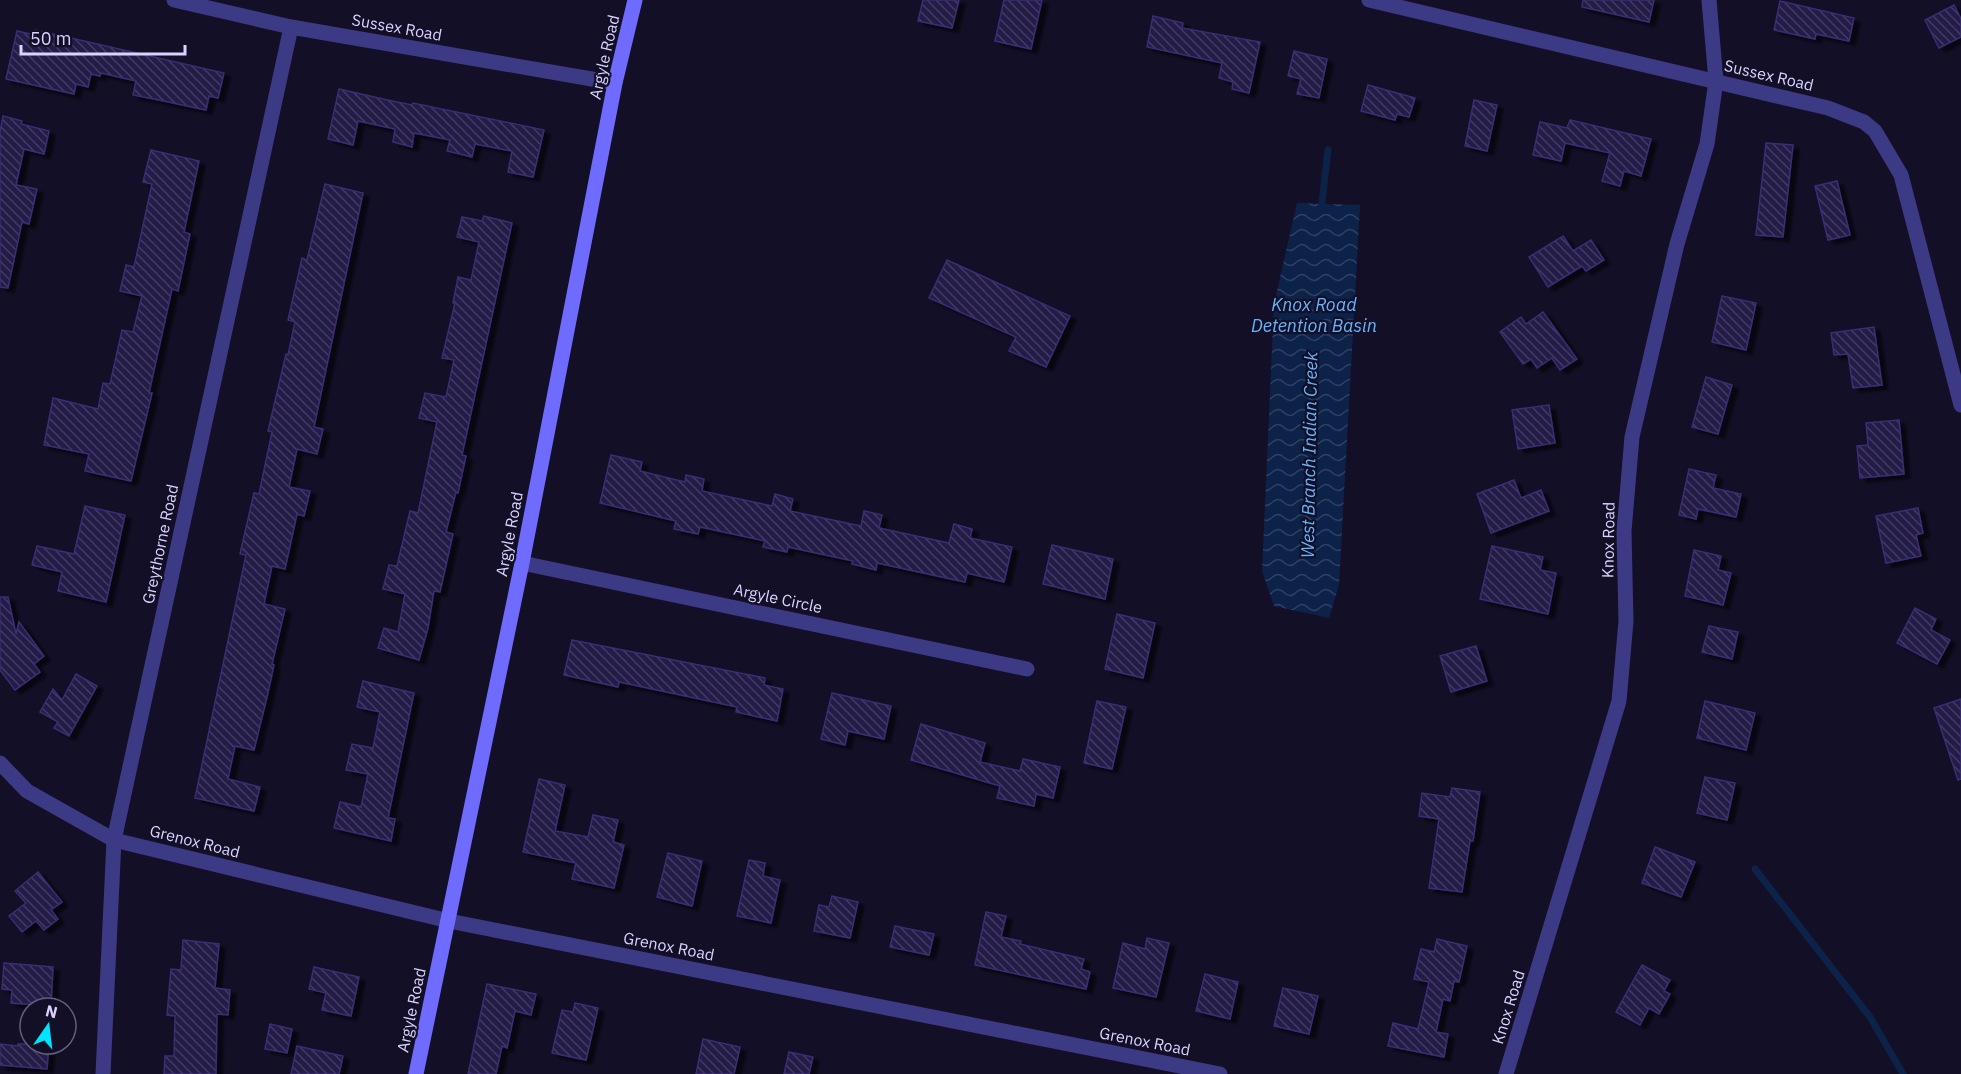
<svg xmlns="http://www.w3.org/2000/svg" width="1961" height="1074" font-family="'IBM Plex Sans',sans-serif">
  <defs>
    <pattern id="water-waves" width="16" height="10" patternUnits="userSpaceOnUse" patternTransform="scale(1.5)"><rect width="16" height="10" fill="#0c2248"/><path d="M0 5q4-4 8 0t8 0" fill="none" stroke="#2f4163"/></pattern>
    <pattern id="building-back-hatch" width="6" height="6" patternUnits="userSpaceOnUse" patternTransform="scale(1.5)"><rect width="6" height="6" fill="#241b47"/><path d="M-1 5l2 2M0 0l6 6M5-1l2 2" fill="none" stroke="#433b63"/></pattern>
    <filter id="shadow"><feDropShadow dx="6" dy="4" stdDeviation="1.5" flood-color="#0009"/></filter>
  </defs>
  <rect width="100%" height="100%" fill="#130f26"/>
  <polygon fill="url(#water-waves)" points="1297,203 1360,205 1339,585 1329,618 1274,606 1262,571 1274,304"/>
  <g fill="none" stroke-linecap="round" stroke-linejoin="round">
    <g stroke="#0c2248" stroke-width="7">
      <polyline points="1321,210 1328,150"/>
      <polyline points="1755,869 1870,1017 1903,1074"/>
    </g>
  </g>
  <g fill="url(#building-back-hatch)" stroke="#3b2d73" stroke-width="1.5" filter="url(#shadow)">
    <polygon points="923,0 959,0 952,28 918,21"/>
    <polygon points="1004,0 1042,0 1031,49 995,41"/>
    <polygon points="1583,0 1654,0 1649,22 1582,7"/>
    <polygon points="1780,1 1854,18 1849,41 1816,34 1815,39 1774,30"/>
    <polygon points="1954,5 1961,19 1961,37 1939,48 1925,20"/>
    <polygon points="1153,16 1183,23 1182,28 1260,42 1249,93 1232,89 1233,82 1219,78 1222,63 1147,47"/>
    <polygon points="36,30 224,73 218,98 209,96 206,110 159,100 133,95 136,81 101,73 100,76 91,74 88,87 76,84 74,94 6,79 17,31 35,35"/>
    <polygon points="1294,51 1327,59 1319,98 1297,94 1301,79 1288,76"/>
    <polygon points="1368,85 1415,98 1409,117 1397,114 1395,120 1361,111"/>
    <polygon points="339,89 392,101 412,105 413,103 544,130 533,177 508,172 512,151 475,144 472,157 447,151 450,140 414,133 412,147 393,142 395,129 358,121 353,145 328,139"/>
    <polygon points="1474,100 1497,105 1487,151 1465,146"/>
    <polygon points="3,116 22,121 21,124 49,131 44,154 24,149 16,185 37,189 29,224 22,222 8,288 0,287 0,132"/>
    <polygon points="1570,120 1651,139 1641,176 1624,171 1620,186 1602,181 1610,153 1565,143 1561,161 1533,155 1540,122 1567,128"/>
    <polygon points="1766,143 1793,145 1783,237 1756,235"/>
    <polygon points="151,150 199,161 184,232 190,234 178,291 172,289 149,393 152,393 131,481 85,471 89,454 44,445 53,398 98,409 103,383 110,384 122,330 133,332 142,296 120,291 126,265 134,267 152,184 143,182"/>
    <polygon points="1837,181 1850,235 1828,240 1815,186"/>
    <polygon points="325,184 363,193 314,427 323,429 317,454 297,449 289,487 310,491 304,516 297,514 285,569 272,566 264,604 285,609 272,664 274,665 267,697 254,750 235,746 228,779 260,787 254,811 195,798 246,555 240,554 254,493 259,494 272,432 268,431 286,354 288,355 295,322 288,320 302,258 307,260"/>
    <polygon points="484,216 512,223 462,455 466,456 458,493 456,492 446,532 453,534 440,592 434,591 428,628 419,660 378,648 384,628 398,632 405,594 383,589 389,565 397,566 410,511 418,513 437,422 419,418 425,393 446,397 454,360 442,358 455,303 453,303 458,277 471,280 479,242 457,237 462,217 482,221"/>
    <polygon points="1563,236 1573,251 1591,240 1604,260 1586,271 1582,266 1548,287 1529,257"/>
    <polygon points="947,260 1070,316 1046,367 1009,351 1016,337 929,298"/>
    <polygon points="1722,296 1756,303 1746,350 1712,342"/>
    <polygon points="1543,312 1577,359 1560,370 1552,358 1537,368 1531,359 1523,364 1500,332 1521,317 1526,324"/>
    <polygon points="1874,327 1882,385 1853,388 1848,354 1834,355 1831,333"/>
    <polygon points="1706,377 1732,385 1718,434 1692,427"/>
    <polygon points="1549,405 1555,443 1518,449 1512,410"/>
    <polygon points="1899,420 1904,474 1860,478 1857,446 1868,445 1866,423"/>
    <polygon points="611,455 642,462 640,471 685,482 686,475 704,479 702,491 772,506 775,494 793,499 790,511 861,526 864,511 882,515 879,528 949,543 954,524 972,529 970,538 1012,547 1004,582 967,573 965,582 877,563 876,570 852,564 853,561 788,547 787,552 763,547 765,541 700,527 698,534 674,529 676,521 600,503"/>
    <polygon points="1689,469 1716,475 1713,488 1741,494 1736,517 1698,509 1696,519 1679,515"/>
    <polygon points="1514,480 1521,498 1541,490 1549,511 1491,533 1477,494"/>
    <polygon points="85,506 125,515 106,602 58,591 62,572 32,565 37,546 74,554"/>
    <polygon points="1918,508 1923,533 1916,535 1921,556 1886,563 1876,516"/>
    <polygon points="1052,545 1113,559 1105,599 1043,584"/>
    <polygon points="1492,546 1543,557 1540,570 1556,573 1548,614 1480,599"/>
    <polygon points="1694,550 1721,556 1718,570 1731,573 1723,605 1685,596"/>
    <polygon points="0,597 8,597 16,634 19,622 44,656 34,664 40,672 15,690 0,670"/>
    <polygon points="1915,608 1936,619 1931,630 1950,640 1937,664 1897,643"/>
    <polygon points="1117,614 1155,623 1143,678 1105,669"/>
    <polygon points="1709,626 1738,632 1732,659 1702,652"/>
    <polygon points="572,640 765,678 764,685 783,689 777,721 736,712 737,707 619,682 618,687 564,675"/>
    <polygon points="1476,646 1487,681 1451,692 1440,656"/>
    <polygon points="76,674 97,686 69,736 54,728 58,722 40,712 53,689 62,700"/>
    <polygon points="363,681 414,693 388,818 395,819 391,841 334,828 340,802 361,807 368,774 346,770 352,744 373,748 380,712 357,707"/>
    <polygon points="832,693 891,706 884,739 848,731 845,745 821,739"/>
    <polygon points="1961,699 1961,779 1958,780 1934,708"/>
    <polygon points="1097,701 1126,707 1112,769 1084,763"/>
    <polygon points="1705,701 1755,713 1746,750 1697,738"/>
    <polygon points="921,724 985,743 980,762 1020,771 1023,759 1060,767 1053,798 1036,794 1034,806 997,798 1000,786 911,760"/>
    <polygon points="1705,777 1735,783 1727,820 1697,813"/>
    <polygon points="539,779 565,785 555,831 588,837 593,815 618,820 613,842 624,845 614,888 572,879 576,863 523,852"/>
    <polygon points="1452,788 1480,792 1473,841 1470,841 1462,892 1429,888 1439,819 1419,816 1422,793 1450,797"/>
    <polygon points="1655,847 1695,862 1681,897 1642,883"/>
    <polygon points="668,853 702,861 692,906 657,897"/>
    <polygon points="749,860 765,863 763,876 780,880 771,923 737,916"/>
    <polygon points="38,872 62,902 51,910 58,919 44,930 36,921 22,932 9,916 26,903 15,891"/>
    <polygon points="832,896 858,902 850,938 814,931 819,905 829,907"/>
    <polygon points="986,912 1006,916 1001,937 1021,941 1020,944 1084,959 1081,969 1090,972 1086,989 975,965"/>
    <polygon points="895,926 934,934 929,955 890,947"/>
    <polygon points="1147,938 1169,943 1156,997 1113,988 1123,943 1145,949"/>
    <polygon points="1437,939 1467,946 1459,982 1454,981 1450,1001 1443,999 1436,1032 1448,1034 1444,1057 1388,1046 1393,1023 1418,1029 1429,982 1414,979 1421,949 1434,952"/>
    <polygon points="183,940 219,944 215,988 230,990 228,1015 217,1014 216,1074 164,1074 165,1056 174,1056 175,1016 167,1015 171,969 181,970"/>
    <polygon points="4,963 53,967 51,1006 11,1003 12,990 2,989"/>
    <polygon points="1642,965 1670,980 1664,991 1670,994 1659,1014 1649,1008 1640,1025 1616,1012"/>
    <polygon points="314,967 359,977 351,1016 322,1010 326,993 309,989"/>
    <polygon points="1205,974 1238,982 1230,1019 1196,1011"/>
    <polygon points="487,984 536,994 531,1015 515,1011 507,1048 502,1046 496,1074 468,1074"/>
    <polygon points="1283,988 1318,996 1309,1034 1274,1026"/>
    <polygon points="575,1003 598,1008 586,1060 552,1053 562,1010 573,1012"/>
    <polygon points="270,1024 292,1029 287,1053 265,1049"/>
    <polygon points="703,1039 740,1047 734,1074 696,1074"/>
    <polygon points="0,1044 18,1046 18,1044 49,1044 47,1069 0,1065"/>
    <polygon points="297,1046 343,1056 339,1074 291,1074"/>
    <polygon points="789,1052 813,1057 809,1074 784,1074"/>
  </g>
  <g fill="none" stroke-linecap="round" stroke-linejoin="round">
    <g stroke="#3d3a85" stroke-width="15">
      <polyline points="174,0 291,27 615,83"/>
      <polyline points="1369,0 1828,108 1864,122 1875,131 1901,175 1961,405"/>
      <polyline points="522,563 1027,669"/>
      <polyline points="0,763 27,791 114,840 449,921 1220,1074"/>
      <polyline points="103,1074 114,840 291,27"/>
      <polyline points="1506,1074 1619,701 1626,621 1624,531 1632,437 1677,244 1707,144 1716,81 1709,0"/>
    </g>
    <polyline stroke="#6f6bff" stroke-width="15" points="416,1074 522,563 615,83 635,0"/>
  </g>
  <g text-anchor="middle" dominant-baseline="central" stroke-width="4.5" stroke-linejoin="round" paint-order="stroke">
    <g font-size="16" fill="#d9d4ff" stroke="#130f26">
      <text transform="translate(397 27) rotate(10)">Sussex Road</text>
      <text transform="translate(604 57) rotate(-77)">Argyle Road</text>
      <text transform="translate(1769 75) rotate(13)">Sussex Road</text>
      <text transform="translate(509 534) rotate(-79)">Argyle Road</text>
      <text transform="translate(1608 540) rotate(-89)">Knox Road</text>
      <text transform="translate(160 544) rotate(-78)">Greythorne Road</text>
      <text transform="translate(778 598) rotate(12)">Argyle Circle</text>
      <text transform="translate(195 841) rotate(14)">Grenox Road</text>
      <text transform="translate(669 946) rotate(11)">Grenox Road</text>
      <text transform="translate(1508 1007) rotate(-73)">Knox Road</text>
      <text transform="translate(411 1010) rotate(-78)">Argyle Road</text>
      <text transform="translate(1145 1041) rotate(11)">Grenox Road</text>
    </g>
    <g font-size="18" font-style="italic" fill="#62b6ff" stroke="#130f26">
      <text x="1314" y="304">Knox Road<tspan x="1314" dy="21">Detention Basin</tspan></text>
      <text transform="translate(1309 455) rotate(-89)">West Branch Indian Creek</text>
    </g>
  </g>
  <g transform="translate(48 1026) rotate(14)"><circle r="28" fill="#130f26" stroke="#625e7d" stroke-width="1.5"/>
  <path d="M0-4.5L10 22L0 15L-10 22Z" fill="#00e5ff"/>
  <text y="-9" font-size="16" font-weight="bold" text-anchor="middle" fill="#d9d4ff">N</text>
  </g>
  <path d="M21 45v9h164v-9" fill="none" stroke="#d9d4ff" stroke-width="3"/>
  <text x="30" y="45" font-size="18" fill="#d9d4ff" stroke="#130f26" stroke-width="4.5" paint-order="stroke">50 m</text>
</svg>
